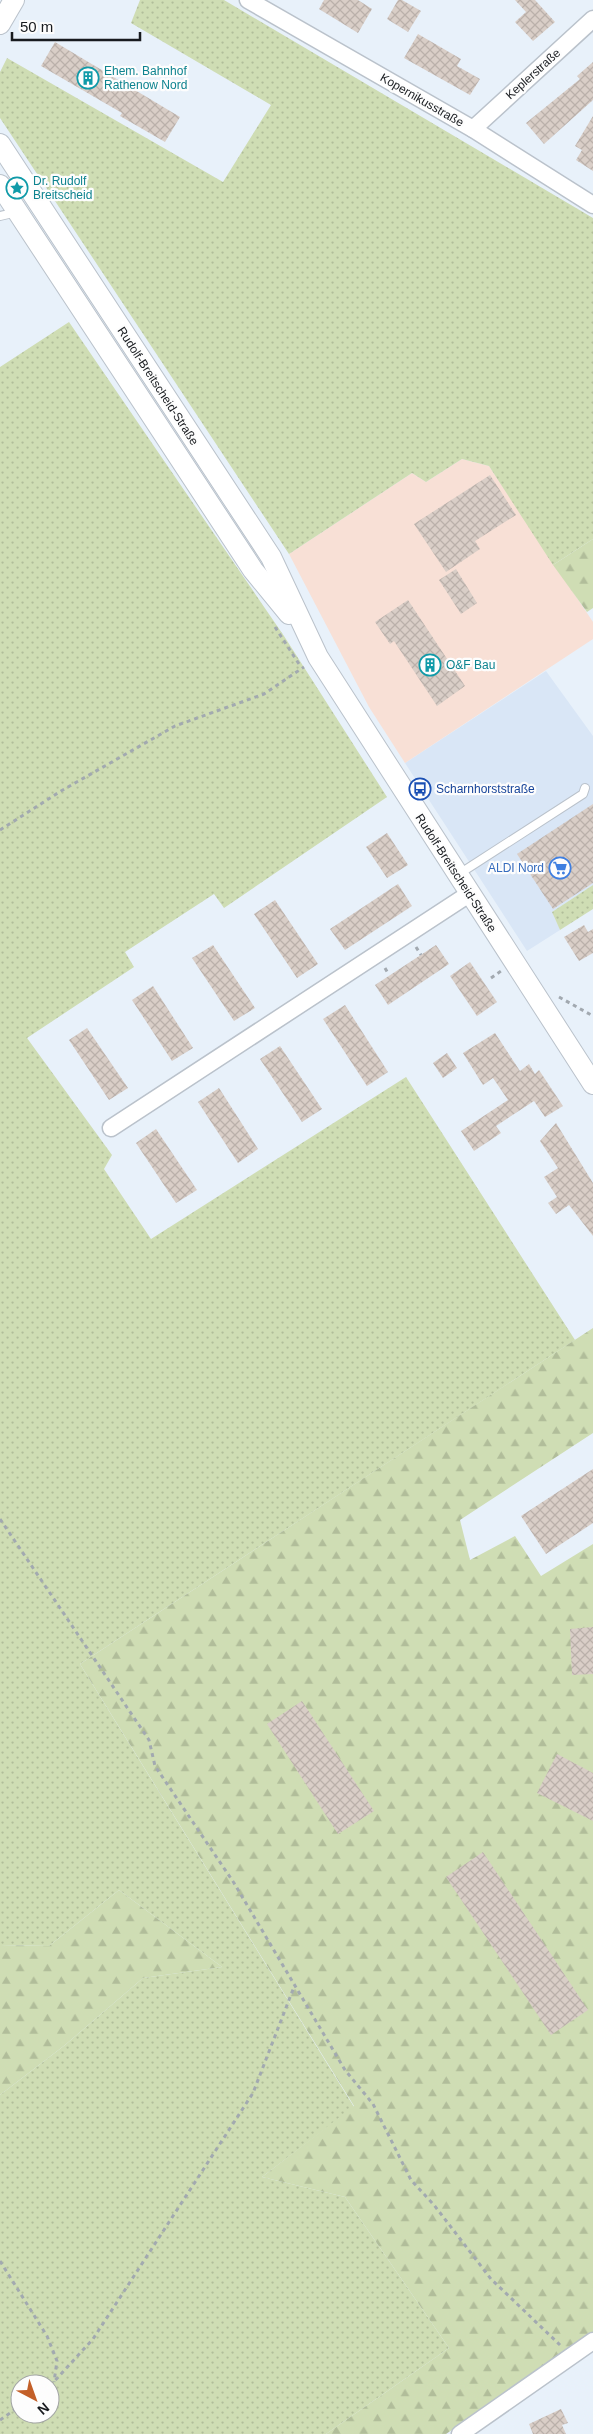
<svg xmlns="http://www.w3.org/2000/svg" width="593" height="2434" font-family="Arial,sans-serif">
  <defs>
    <pattern id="grass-dots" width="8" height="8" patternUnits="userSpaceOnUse" patternTransform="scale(1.25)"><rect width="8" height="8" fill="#cfddb4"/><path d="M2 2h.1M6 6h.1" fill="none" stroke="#b1bd9a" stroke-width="1.8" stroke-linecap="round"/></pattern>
    <pattern id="forest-firs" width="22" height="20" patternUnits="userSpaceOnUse" patternTransform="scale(1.25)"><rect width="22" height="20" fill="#cfddb4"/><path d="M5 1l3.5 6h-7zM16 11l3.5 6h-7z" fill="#b1bd9a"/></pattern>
    <pattern id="building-cross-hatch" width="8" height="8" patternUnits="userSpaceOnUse" patternTransform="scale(1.25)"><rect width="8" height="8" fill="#d9cec7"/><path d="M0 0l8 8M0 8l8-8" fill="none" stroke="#bab0aa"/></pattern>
  </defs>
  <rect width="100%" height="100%" fill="#e8f1fa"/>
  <polygon fill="#d9e6f6" points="546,671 593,736 593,885 552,912 560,930 527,951 405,763"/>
  <polygon fill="#f8e0d6" points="462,459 489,466 593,622 593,639 405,763 369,707 289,554 412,473 426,482"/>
  <g fill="url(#grass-dots)" fill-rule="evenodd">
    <polygon points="140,0 224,0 593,218 593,539 553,565 489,466 462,459 426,482 412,473 289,554 0,118 0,72 7,58 223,182 271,105 131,23"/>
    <path d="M69 322 284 636 387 797 224 908 214 894 125 952 134 967 27 1038 112 1155 104 1169 151 1239 406 1077 575 1340 80 1664 354 2107 262 2177 345 2197 449 2348 326 2434H0V2095L65 2045 143 1978 222 1967 119 1890 49 1946 0 1945V367ZM20 2384H50V2414H20Z"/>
    <polygon points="593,885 593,909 560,930 552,912"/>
  </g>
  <g fill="url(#forest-firs)">
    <polygon points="593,539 593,608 587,612 553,565"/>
    <polygon points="593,1328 593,1433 460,1520 470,1560 515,1536 541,1576 593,1544 593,2333 446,2434 326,2434 449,2348 345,2197 262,2177 354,2106 80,1664"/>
    <polygon points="119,1890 222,1967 143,1978 65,2045 0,2095 0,1945 49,1946"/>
  </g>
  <g fill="url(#building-cross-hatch)">
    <polygon points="324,0 358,0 372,9 358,33 319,9"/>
    <polygon points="398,0 402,0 421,11 408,32 387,19"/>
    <polygon points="515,0 535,0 555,22 533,41 515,22 526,12"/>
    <polygon points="418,34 461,59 457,66 480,79 470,95 404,58"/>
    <polygon points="55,42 180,117 165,142 120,116 122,113 41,66"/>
    <polygon points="593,62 593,100 544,144 526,123 580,79 577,76"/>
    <polygon points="593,116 593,171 576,160 582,150 575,146"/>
    <polygon points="490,475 516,515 475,541 480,549 446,572 414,524"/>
    <polygon points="456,569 477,603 461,614 439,580"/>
    <polygon points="408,600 465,686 437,706 394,641 390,644 375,622"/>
    <polygon points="593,804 593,883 553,909 517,854"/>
    <polygon points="387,833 408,865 387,878 366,847"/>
    <polygon points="398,884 412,906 345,950 330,929"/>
    <polygon points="275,900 318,964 297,978 254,914"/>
    <polygon points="584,925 588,932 593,929 593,953 579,961 564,937"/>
    <polygon points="213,945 255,1008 234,1021 192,958"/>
    <polygon points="436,945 449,964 388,1005 375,985"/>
    <polygon points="470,962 497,1002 477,1016 450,976"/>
    <polygon points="153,986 193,1048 172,1061 132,1000"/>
    <polygon points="345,1005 388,1072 367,1086 323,1019"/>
    <polygon points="87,1028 128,1088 109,1100 69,1040"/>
    <polygon points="495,1033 520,1071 529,1064 535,1074 539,1070 563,1106 545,1117 534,1101 496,1126 501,1133 474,1151 461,1131 508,1100 493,1078 483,1085 463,1053"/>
    <polygon points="280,1046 322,1109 302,1122 260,1059"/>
    <polygon points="447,1053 457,1068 443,1078 433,1063"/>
    <polygon points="219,1088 258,1149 238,1163 198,1102"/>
    <polygon points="556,1123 593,1183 593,1236 569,1205 556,1214 548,1203 557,1197 544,1177 558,1168 540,1141"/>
    <polygon points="156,1129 197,1190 176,1203 136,1143"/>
    <polygon points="593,1469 593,1523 546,1554 521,1516"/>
    <polygon points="593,1627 593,1674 572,1675 570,1629"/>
    <polygon points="302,1701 374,1811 338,1834 267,1724"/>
    <polygon points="557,1754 593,1773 593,1821 537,1793"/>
    <polygon points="483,1852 588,2010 551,2035 446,1877"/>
    <polygon points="561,2409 568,2423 562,2425 566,2434 533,2434 529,2424"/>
  </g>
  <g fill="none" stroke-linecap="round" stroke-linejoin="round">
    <g stroke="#bac2cb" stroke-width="10">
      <g id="service">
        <polyline points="0,216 17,212"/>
        <polyline points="459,874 583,794 585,788"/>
      </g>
    </g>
    <g stroke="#bac2cb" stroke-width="19">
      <g id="minor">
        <polyline points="248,0 473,129 593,205"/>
        <polyline points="473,129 593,19"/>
        <polyline points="111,1128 469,894"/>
        <polyline points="460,2434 593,2341"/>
      </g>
    </g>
    <g stroke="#bac2cb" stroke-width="22">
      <g id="tertiary">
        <polyline points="0,24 14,0"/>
        <polyline points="0,144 271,557 318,657 593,1084"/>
        <polyline points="0,185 253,570 289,614"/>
      </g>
    </g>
    <g stroke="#a2a9b0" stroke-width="3" stroke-dasharray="4 4" stroke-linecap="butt">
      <polyline points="275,627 299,664"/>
      <polyline points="0,830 61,791 175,726 264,694 304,667"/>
      <polyline points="416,947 421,955"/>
      <polyline points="385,968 389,975"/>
      <polyline points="491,978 501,971"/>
      <polyline points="559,997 593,1016"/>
      <polyline points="0,1519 149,1740 155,1766 234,1883 345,2070 373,2104 411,2180 434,2205 491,2279 560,2345"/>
      <polyline points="0,2261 47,2336 57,2361 54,2382"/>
      <polyline points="50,2386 93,2339 253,2093 294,1987"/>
      <polyline points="0,2420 20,2406"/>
    </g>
    <use href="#service" stroke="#fff" stroke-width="8"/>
    <use href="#minor" stroke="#fff" stroke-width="16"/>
    <use href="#tertiary" stroke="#fff" stroke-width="20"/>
  </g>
  <defs>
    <g id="building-ring" transform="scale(1.125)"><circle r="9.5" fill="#fdfdfd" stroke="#0f9aa8" stroke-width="1.5"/><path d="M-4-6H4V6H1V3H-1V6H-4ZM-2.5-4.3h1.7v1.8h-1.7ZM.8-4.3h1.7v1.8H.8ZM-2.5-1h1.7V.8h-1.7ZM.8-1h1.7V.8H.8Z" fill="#0f9aa8"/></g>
    <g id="sight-ring" transform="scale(1.125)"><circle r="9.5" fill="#fdfdfd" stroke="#0f9aa8" stroke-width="1.5"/><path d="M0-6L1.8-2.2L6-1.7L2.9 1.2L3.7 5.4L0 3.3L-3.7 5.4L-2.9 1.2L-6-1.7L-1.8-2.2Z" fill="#0f9aa8"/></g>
    <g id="bus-ring" transform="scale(1.125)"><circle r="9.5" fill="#fdfdfd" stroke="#1a4fb4" stroke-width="1.5"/><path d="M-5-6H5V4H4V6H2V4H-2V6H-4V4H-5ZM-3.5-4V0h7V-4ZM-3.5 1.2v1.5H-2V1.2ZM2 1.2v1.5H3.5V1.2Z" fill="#1a4fb4"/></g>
    <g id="supermarket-ring" transform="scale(1.125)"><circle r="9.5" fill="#fdfdfd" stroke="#3f7fe0" stroke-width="1.5"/><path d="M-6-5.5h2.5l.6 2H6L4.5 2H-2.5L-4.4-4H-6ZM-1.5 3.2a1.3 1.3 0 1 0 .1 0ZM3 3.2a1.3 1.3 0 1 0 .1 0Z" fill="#3f7fe0"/></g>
  </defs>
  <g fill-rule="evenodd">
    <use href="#building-ring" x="88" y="78"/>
    <use href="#sight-ring" x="17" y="188"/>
    <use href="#building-ring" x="430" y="665"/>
    <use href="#bus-ring" x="420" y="789"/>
    <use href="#supermarket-ring" x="560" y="868"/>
  </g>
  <g text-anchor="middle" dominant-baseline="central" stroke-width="4.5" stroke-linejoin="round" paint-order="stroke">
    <g font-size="12" fill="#0d838f" stroke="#fdfdfd" text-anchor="start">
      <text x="104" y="71">Ehem. Bahnhof<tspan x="104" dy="14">Rathenow Nord</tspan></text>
      <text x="33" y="181">Dr. Rudolf<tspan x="33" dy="14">Breitscheid</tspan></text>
      <text x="446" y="665">O&amp;F Bau</text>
    </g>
    <g font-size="12" fill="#181b1f" stroke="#fdfdfd">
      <text transform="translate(533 74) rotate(-42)">Keplerstraße</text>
      <text transform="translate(422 100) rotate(30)">Kopernikusstraße</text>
      <text transform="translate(158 386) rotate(57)">Rudolf-Breitscheid-Straße</text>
      <text transform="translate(456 873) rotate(57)">Rudolf-Breitscheid-Straße</text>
    </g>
    <g font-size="12" fill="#164399" stroke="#fdfdfd" text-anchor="start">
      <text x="436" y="789">Scharnhorststraße</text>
    </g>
    <g font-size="12" fill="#366cbe" stroke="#fdfdfd" text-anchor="end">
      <text x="544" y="868">ALDI Nord</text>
    </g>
  </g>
  <g transform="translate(35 2399) rotate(139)"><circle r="24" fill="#fdfdfd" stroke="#a1a3a4"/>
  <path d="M0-4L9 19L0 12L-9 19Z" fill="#c35f28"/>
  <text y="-8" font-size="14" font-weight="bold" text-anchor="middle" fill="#181b1f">N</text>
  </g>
  <path d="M12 32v8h128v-8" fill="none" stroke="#181b1f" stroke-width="2.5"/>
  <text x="20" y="32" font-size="15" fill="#181b1f" stroke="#fdfdfd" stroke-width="4" paint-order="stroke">50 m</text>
</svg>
